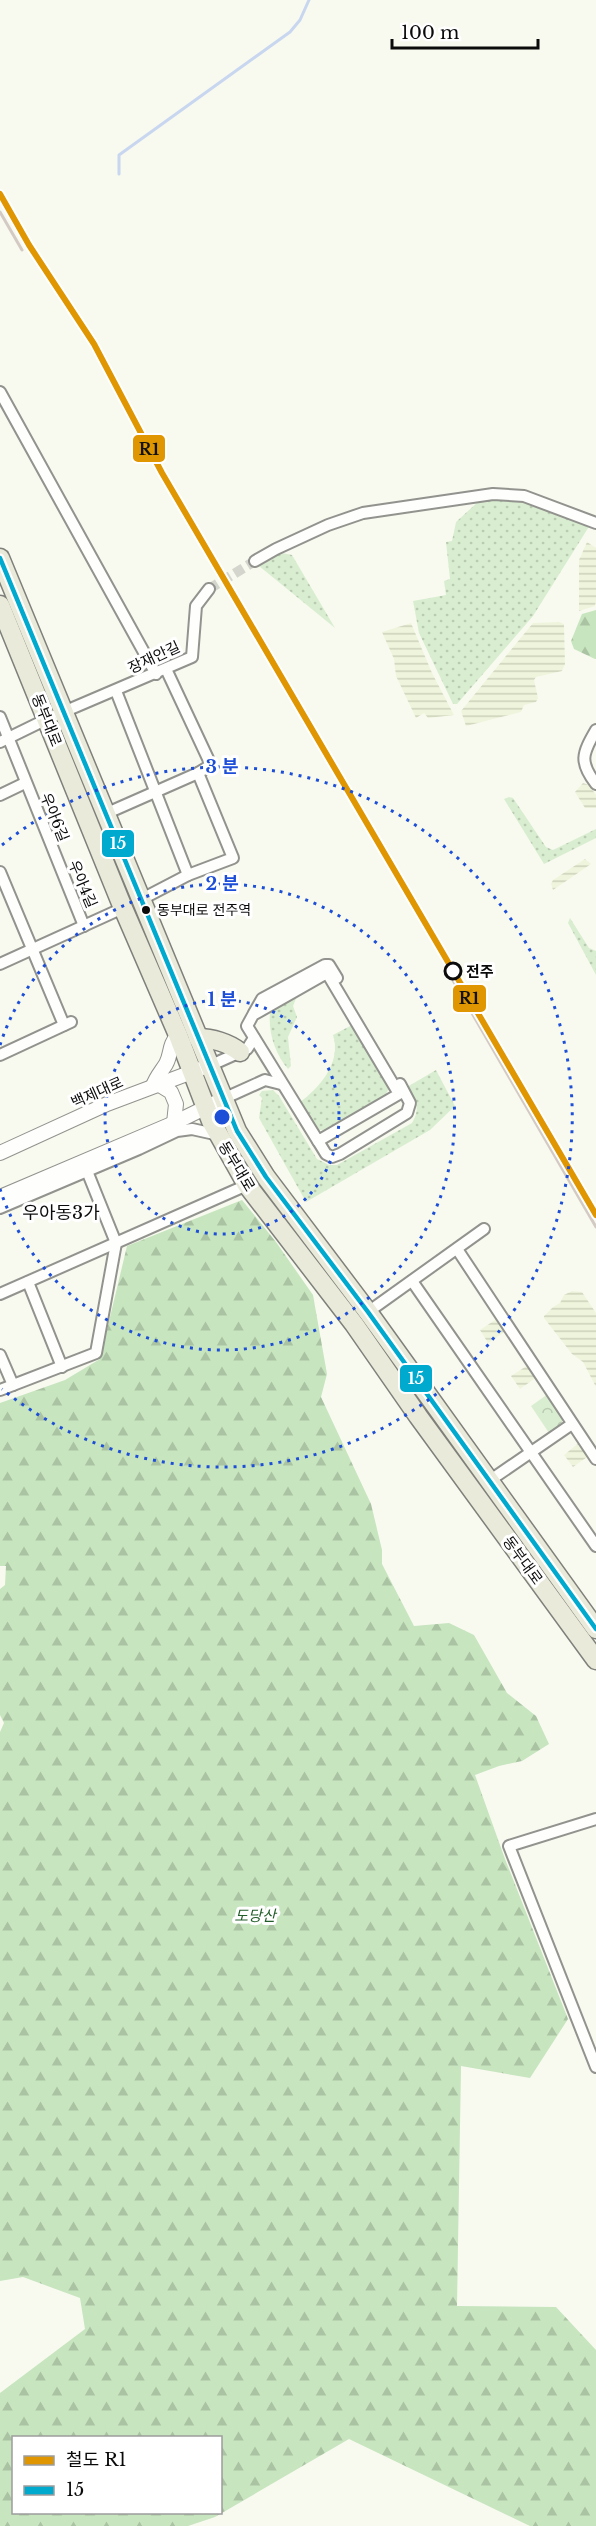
<svg xmlns="http://www.w3.org/2000/svg" width="596" height="2526" font-family="'Libre Baskerville','Noto Sans KR',serif">
  <defs>
    <pattern id="farmland-rules" width="6" height="5" patternUnits="userSpaceOnUse" patternTransform="scale(1.5)"><rect width="6" height="5" fill="#eff5dc"/><path d="M0 2.5h6" fill="none" stroke="#ccd1bb"/></pattern>
    <pattern id="grass-dots" width="8" height="8" patternUnits="userSpaceOnUse" patternTransform="scale(1.5)"><rect width="8" height="8" fill="#d9eed0"/><path d="M2 2h.1M6 6h.1" fill="none" stroke="#b9cbb1" stroke-width="1.8" stroke-linecap="round"/></pattern>
    <pattern id="forest-firs" width="22" height="20" patternUnits="userSpaceOnUse" patternTransform="scale(1.5)"><rect width="22" height="20" fill="#c7e5bf"/><path d="M5 1l3.5 6h-7zM16 11l3.5 6h-7z" fill="#aac3a3"/></pattern>
    <pattern id="park-crowns" width="20" height="18" patternUnits="userSpaceOnUse" patternTransform="scale(1.5)"><rect width="20" height="18" fill="#d9eed0"/><path d="M2 6a3 3 0 1 1 6 0M12 15a3 3 0 1 1 6 0" fill="none" stroke="#b9cbb1"/></pattern>
  </defs>
  <rect width="100%" height="100%" fill="#f8faef"/>
  <g fill="url(#farmland-rules)">
    <polygon points="587,542 596,548 596,601 595,606 579,611 579,560"/>
    <polygon points="559,622 564,624 565,664 562,671 536,677 534,680 538,698 536,702 524,705 521,712 466,726 461,711 533,623"/>
    <polygon points="411,623 432,673 454,715 428,718 424,713 416,718 396,676 394,659 382,632"/>
    <polygon points="583,783 589,785 596,795 596,808 585,808 575,792"/>
    <polygon points="585,859 591,864 553,890 551,884 553,880"/>
    <polygon points="572,1291 582,1292 596,1313 596,1387 583,1362 572,1354 544,1318 544,1316 553,1307 560,1303 564,1295"/>
    <polygon points="498,1318 506,1331 488,1343 480,1330"/>
    <polygon points="528,1365 537,1377 520,1389 511,1376"/>
    <polygon points="580,1442 590,1455 573,1467 564,1455"/>
  </g>
  <g fill="url(#grass-dots)">
    <polygon points="480,500 526,501 590,525 533,616 457,704 453,704 419,633 413,601 446,595 444,581 450,579 446,542 452,541 456,522"/>
    <polygon points="282,553 292,555 335,628 259,566"/>
    <polygon points="509,797 513,798 546,847 553,850 596,829 596,838 544,864 504,799"/>
    <polygon points="570,918 589,948 596,951 596,975 568,923"/>
    <path d="M298 994 293 1006 297 1017 288 1037 291 1066 288 1069C275 1054 268 1032 270 1013L272 1009Z"/>
    <path d="M354 1024 389 1088 385 1096 323 1130H315L299 1103C319 1088 342 1063 333 1035Z"/>
    <path d="M436 1070 455 1106 430 1130 306 1202 259 1118 262 1098 259 1095 262 1091 273 1090 279 1096 317 1159 329 1165H337L412 1123C421 1108 416 1101 407 1087Z"/>
  </g>
  <g fill="url(#forest-firs)" fill-rule="evenodd">
    <polygon points="596,610 596,659 595,659 574,649 571,641 582,614"/>
    <path d="M242 1200 276 1242 313 1295 327 1374 321 1397 371 1504 382 1550V1564L414 1626 449 1623 474 1635 507 1693 536 1716 549 1744 522 1761 499 1766 475 1775 505 1859 568 2019 530 2078 461 2066 457 2306 556 2307 596 2350V2526H530L349 2439 215 2517 188 2526H0V2393L85 2329 80 2298 23 2277 0 2281V1732L4 1723 0 1715V1589L5 1585 6 1566H0V1403L65 1380 100 1359 127 1246ZM14 2438H220V2512H14Z"/>
  </g>
  <polygon fill="url(#park-crowns)" points="548,1394 563,1417 561,1425 549,1433 531,1406"/>
  <g fill="none" stroke-linecap="round" stroke-linejoin="round">
    <polyline stroke="#c8d6f0" stroke-width="3" points="119,174 119,155 290,32 300,20 309,0"/>
    <polyline stroke="#d4d6cd" stroke-width="10" stroke-dasharray="10 5" stroke-linecap="butt" points="209,589 255,561"/>
    <g stroke="#92938e" stroke-width="14">
      <g id="minor">
        <polyline points="0,392 156,674"/>
        <polyline points="255,561 276,549 328,525 363,513 493,494 524,496 596,523"/>
        <polyline points="116,691 188,875"/>
        <polyline points="0,717 84,926"/>
        <path d="M596 730C582 754 579 762 596 784"/>
        <polyline points="0,742 47,719 192,657 196,606 209,589"/>
        <polyline points="0,795 25,783"/>
        <polyline points="105,814 198,773 211,765 166,669"/>
        <polyline points="0,872 64,1025"/>
        <polyline points="140,900 188,875 233,858 198,773"/>
        <polyline points="0,964 123,908"/>
        <polygon points="327,973 399,1094 318,1141 247,1026 253,1015"/>
        <polyline points="254,1013 262,999 325,965 329,965 337,978"/>
        <polyline points="0,1055 71,1022"/>
        <polyline points="209,1066 247,1049 254,1038"/>
        <polyline points="223,1099 265,1080 281,1084"/>
        <polyline points="318,1141 326,1154 332,1157 340,1154 407,1113 410,1103 400,1084"/>
        <polyline points="0,1208 139,1149 177,1131 192,1129 219,1135"/>
        <polyline points="457,1249 596,1459"/>
        <polyline points="412,1281 596,1546"/>
        <polyline points="28,1282 62,1367"/>
        <polyline points="0,1294 247,1185"/>
        <polyline points="368,1312 484,1229"/>
        <polyline points="0,1355 13,1385"/>
        <polyline points="0,1390 96,1353 116,1243 87,1171"/>
        <polyline points="489,1481 572,1424"/>
        <polyline points="596,1819 509,1846 596,2067"/>
      </g>
    </g>
    <g stroke="#92938e" stroke-width="16">
      <g id="tertiary">
        <polyline points="158,1084 171,1092 176,1104 174,1123"/>
        <path d="M153 1086C156 1077 161 1072 166 1064 172 1053 168 1046 178 1035"/>
        <polyline points="0,1153 107,1104 200,1069"/>
        <polyline points="0,1197 174,1123 223,1099"/>
      </g>
    </g>
    <g stroke="#7f807b" stroke-width="21">
      <g id="primary">
        <polyline points="0,558 237,1131 266,1177 368,1312 596,1629"/>
        <polyline points="0,605 123,908 178,1035 211,1121 219,1135 247,1185 354,1324 418,1416 596,1660"/>
        <path d="M198 1038C212 1038 229 1043 240 1052"/>
      </g>
    </g>
    <use href="#minor" stroke="#fefefd" stroke-width="10"/>
    <use href="#tertiary" stroke="#fefefd" stroke-width="14"/>
    <use href="#primary" stroke="#e9ead9" stroke-width="18"/>
    <g stroke="#d4cac4" stroke-width="3">
      <polyline points="0,212 22,250"/>
      <polyline points="451,977 596,1227"/>
    </g>
    <g stroke="#fff" stroke-width="9">
      <polyline id="bus-1" points="0,558 237,1131 266,1177 368,1312 596,1629"/>
    </g>
    <use href="#bus-1" stroke="#00a9ce" stroke-width="4.5"/>
    <g stroke="#fff" stroke-width="10">
      <polyline id="rail-1" points="0,194 29,245 94,344 162,473 596,1215"/>
    </g>
    <use href="#rail-1" stroke="#df9601" stroke-width="6"/>
  </g>
  <g fill="none" stroke="#1d4ed8" stroke-width="3" stroke-dasharray="3 6">
    <circle cx="222" cy="1117" r="117"/>
    <path d="M0 1045A233 233 0 1 1 0 1189"/>
    <path d="M2 845A350 350 0 1 1 2 1389"/>
  </g>
  <circle fill="#0b0b0b" stroke="#fff" stroke-width="2" cx="146" cy="910" r="5"/>
  <circle fill="#fff" stroke="#0b0b0b" stroke-width="3" cx="453" cy="971" r="8"/>
  <g text-anchor="middle" dominant-baseline="central" stroke-width="6" stroke-linejoin="round" paint-order="stroke">
    <g font-size="14" fill="#0b0b0b" stroke="#fff" text-anchor="start">
      <text x="157" y="910">동부대로 전주역</text>
    </g>
    <g font-size="15" fill="#0b0b0b" stroke="#fff">
      <text transform="translate(154 657) rotate(-25)">장재안길</text>
      <text transform="translate(47 720) rotate(68)">동부대로</text>
      <text transform="translate(55 817) rotate(68)">우아6길</text>
      <text transform="translate(83 884) rotate(67)">우아4길</text>
      <text transform="translate(97 1092) rotate(-24)">백제대로</text>
      <text transform="translate(237 1166) rotate(59)">동부대로</text>
      <text transform="translate(523 1560) rotate(54)">동부대로</text>
    </g>
    <g font-size="15" font-weight="bold" fill="#0b0b0b" stroke="#fff" text-anchor="start">
      <text x="466" y="971">전주</text>
    </g>
    <g font-size="15" font-style="italic" fill="#215d28" stroke="#fff">
      <text x="255" y="1915">도당산</text>
    </g>
    <g font-size="18" fill="#0b0b0b" stroke="#fff">
      <text x="61" y="1213">우아동3가</text>
    </g>
  </g>
  <circle cx="222" cy="1117" r="9" fill="#1d4ed8" stroke="#fff" stroke-width="3"/>
  <g font-size="18" text-anchor="middle" font-weight="bold" fill="#1d4ed8" stroke="#fff" stroke-width="6" stroke-linejoin="round" paint-order="stroke">
    <text x="222" y="773">3 분</text>
    <text x="222" y="890">2 분</text>
    <text x="222" y="1006">1 분</text>
  </g>
  <g stroke="#fff" stroke-width="2">
    <rect x="132" y="434" width="34" height="29" rx="6" fill="#df9601"/>
    <rect x="101" y="829" width="34" height="29" rx="6" fill="#00a9ce"/>
    <rect x="452" y="984" width="35" height="29" rx="6" fill="#df9601"/>
    <rect x="399" y="1364" width="34" height="29" rx="6" fill="#00a9ce"/>
  </g>
  <g font-size="16" text-anchor="middle" font-weight="bold" fill="#fff">
    <text x="118" y="849">15</text>
    <text x="416" y="1384">15</text>
  </g>
  <g font-size="16" text-anchor="middle" font-weight="bold" fill="#111">
    <text x="149" y="455">R1</text>
    <text x="469" y="1004">R1</text>
  </g>
  <rect x="12" y="2436" width="210" height="78" fill="#ffffff" stroke="#9d9d9d" stroke-width="1.5"/>
  <rect x="24" y="2456" width="30" height="9" fill="#df9601" stroke="#9d9d9d" stroke-width="1.5"/>
  <text x="66" y="2466" font-size="18" fill="#0b0b0b">철도 R1</text>
  <rect x="24" y="2486" width="30" height="9" fill="#00a9ce" stroke="#9d9d9d" stroke-width="1.5"/>
  <text x="66" y="2496" font-size="18" fill="#0b0b0b">15</text>
  <path d="M392 39v9h146v-9" fill="none" stroke="#0b0b0b" stroke-width="3"/>
  <text x="401" y="39" font-size="18" fill="#0b0b0b" stroke="#ffffff" stroke-width="4.5" paint-order="stroke">100 m</text>
</svg>
